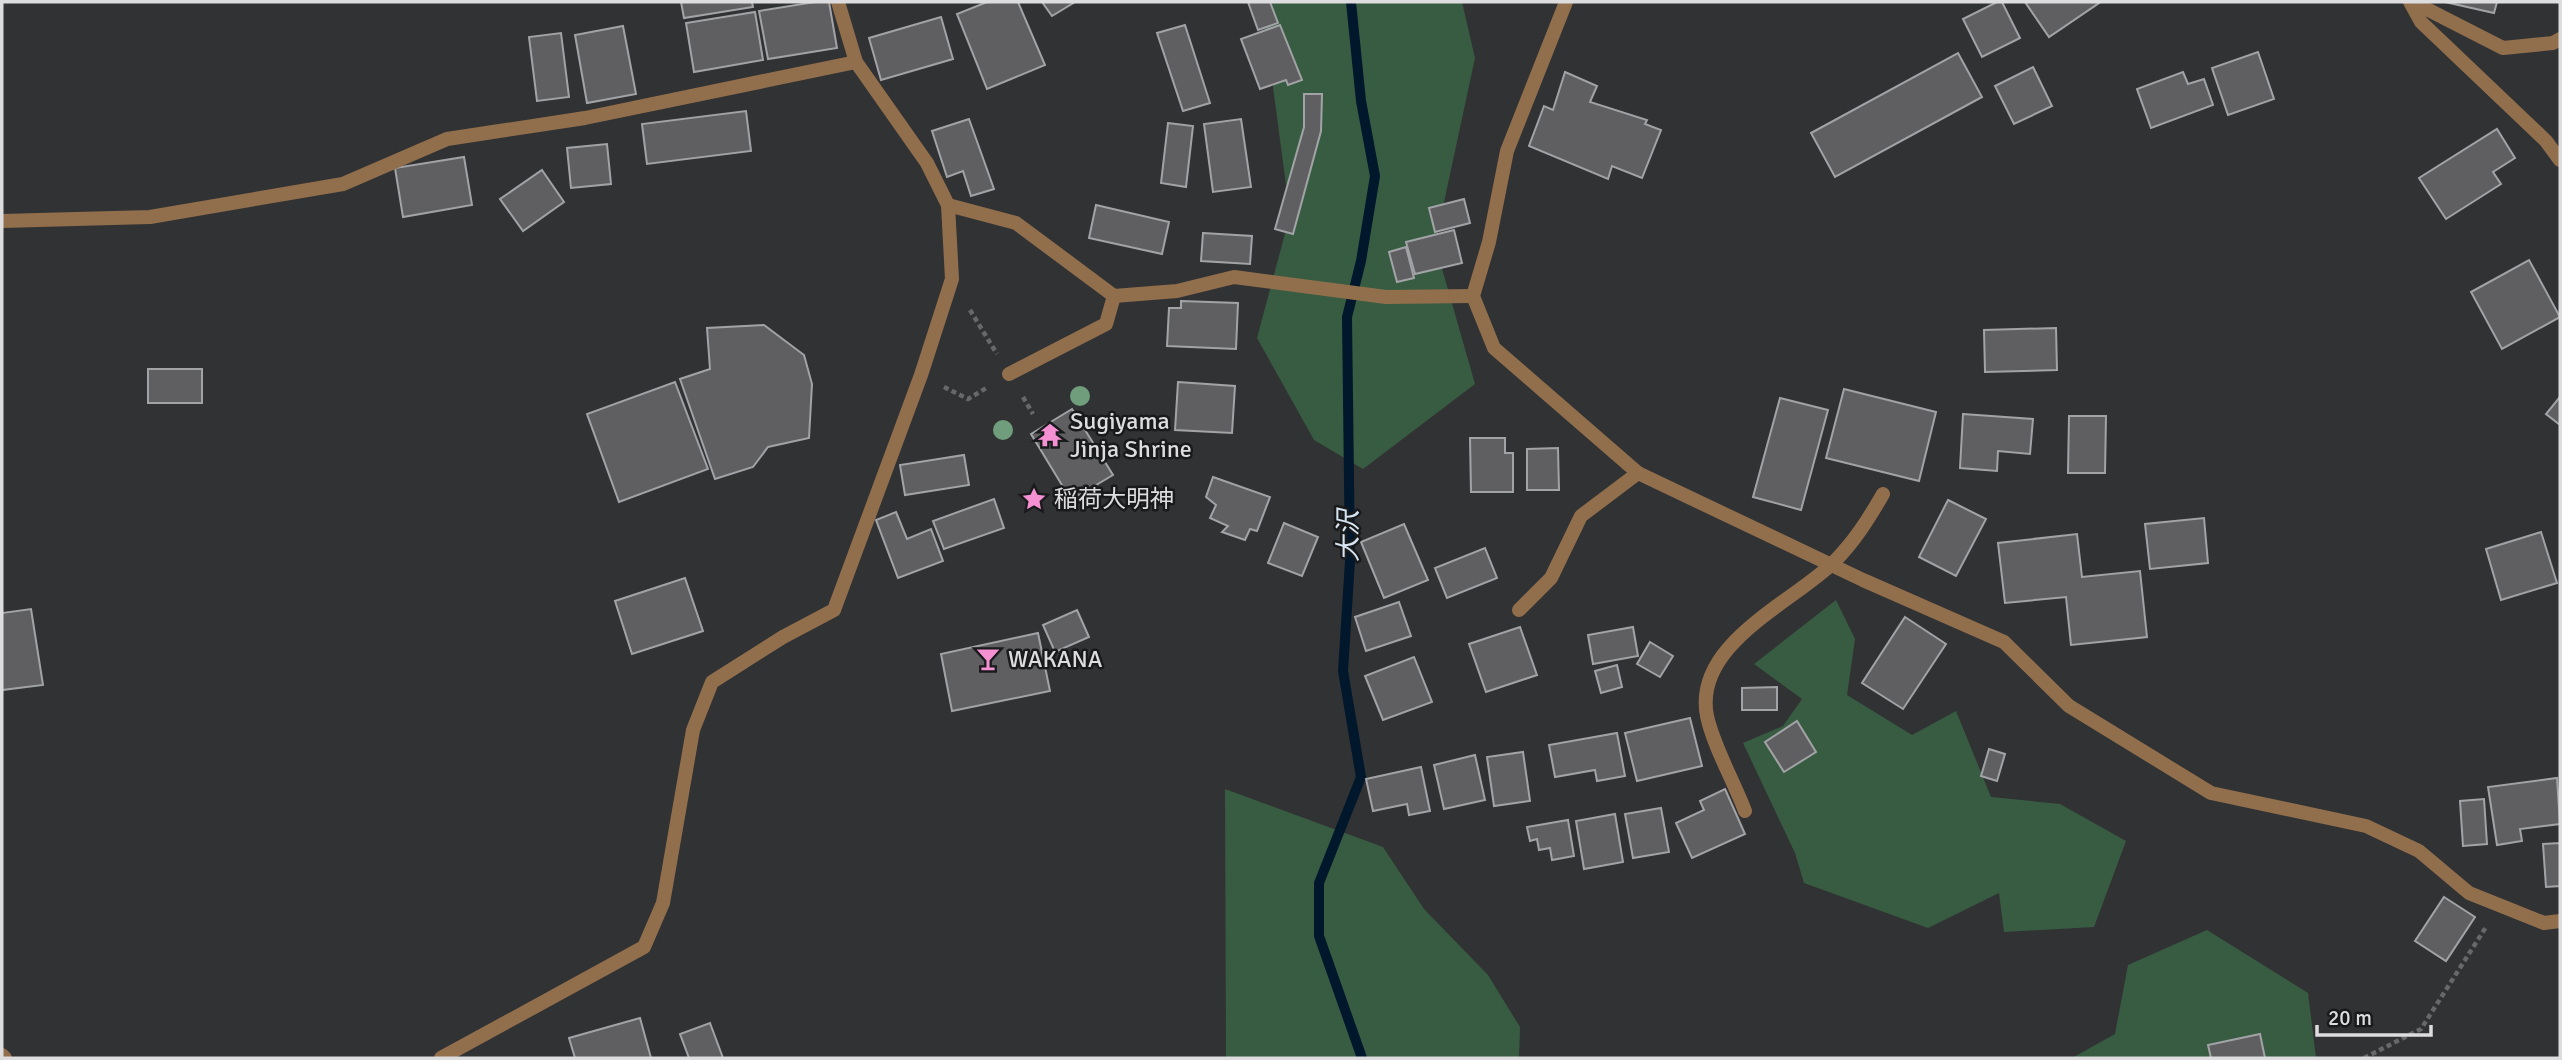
<svg xmlns="http://www.w3.org/2000/svg" width="2562" height="1060" font-family="Signika,'Noto Sans JP',sans-serif">
  <rect width="100%" height="100%" fill="#313234"/>
  <g fill="#385c41">
    <polygon points="1253,2 1462,2 1475,58 1435,244 1475,384 1363,469 1314,440 1257,338 1290,215 1264,19"/>
    <polygon points="1836,600 1855,639 1847,695 1912,735 1956,711 1991,797 2060,804 2126,841 2094,927 2004,932 1999,893 1928,928 1804,883 1795,853 1743,743 1783,726 1802,699 1754,664"/>
    <polygon points="1225,789 1383,847 1424,909 1488,975 1520,1027 1519,1058 1226,1058"/>
    <polygon points="2207,930 2308,993 2316,1058 2072,1058 2115,1034 2128,965"/>
  </g>
  <g fill="none" stroke-linecap="round" stroke-linejoin="round">
    <polyline stroke="#00172c" stroke-width="10" points="1351,2 1361,101 1375,176 1361,261 1347,317 1350,561 1343,671 1361,777 1319,883 1319,936 1362,1058"/>
  </g>
  <g fill="#5f5f62" stroke="#a2a3a6" stroke-width="2">
    <polygon points="681,2 752,2 753,7 684,18"/>
    <polygon points="815,2 829,2 837,48 768,59 759,11"/>
    <polygon points="987,2 1018,2 1045,65 987,89 957,14"/>
    <polygon points="1042,2 1075,2 1052,16"/>
    <polygon points="1248,2 1270,2 1278,23 1258,30"/>
    <polygon points="1997,2 2002,2 2020,38 1982,57 1963,19"/>
    <polygon points="2025,2 2098,2 2099,3 2049,37"/>
    <polygon points="2445,2 2497,2 2494,13"/>
    <polygon points="755,12 763,60 694,72 686,23"/>
    <polygon points="941,17 953,59 881,80 869,38"/>
    <polygon points="1185,25 1210,103 1183,111 1157,33"/>
    <polygon points="1280,25 1302,80 1288,85 1286,80 1260,89 1241,39"/>
    <polygon points="623,26 636,94 587,103 575,35"/>
    <polygon points="561,33 569,97 537,101 529,37"/>
    <polygon points="2258,52 2274,99 2228,115 2212,68"/>
    <polygon points="1958,53 1982,97 1835,177 1811,133"/>
    <polygon points="2033,67 2052,106 2014,124 1995,86"/>
    <polygon points="1565,72 1597,86 1590,102 1647,120 1645,124 1661,130 1642,178 1612,166 1608,179 1529,146 1544,106 1553,110"/>
    <polygon points="2183,72 2188,84 2204,79 2213,105 2151,128 2137,89"/>
    <polygon points="1304,94 1322,94 1321,131 1293,234 1275,229 1304,127"/>
    <polygon points="746,111 751,151 647,164 642,124"/>
    <polygon points="969,119 994,189 971,196 963,171 947,177 932,131"/>
    <polygon points="1241,119 1251,187 1213,192 1204,124"/>
    <polygon points="1168,123 1193,126 1186,187 1161,183"/>
    <polygon points="2497,129 2515,158 2493,172 2501,184 2446,219 2419,178"/>
    <polygon points="607,144 611,184 571,188 567,148"/>
    <polygon points="464,157 472,205 403,217 395,168"/>
    <polygon points="542,170 564,202 523,231 500,199"/>
    <polygon points="1464,199 1470,223 1435,232 1429,208"/>
    <polygon points="1096,205 1169,222 1162,254 1089,238"/>
    <polygon points="1454,230 1462,263 1415,274 1406,242"/>
    <polygon points="1203,233 1252,236 1250,264 1201,261"/>
    <polygon points="1406,247 1414,278 1397,282 1389,252"/>
    <polygon points="2529,260 2560,317 2502,349 2471,292"/>
    <polygon points="1181,301 1238,303 1236,349 1167,346 1169,308 1181,308"/>
    <polygon points="764,325 804,355 812,384 809,438 768,447 753,467 715,479 680,379 710,369 707,328"/>
    <polygon points="2056,328 2057,370 1985,372 1984,330"/>
    <rect x="148" y="369" width="54" height="34"/>
    <polygon points="675,382 708,469 619,502 587,414"/>
    <polygon points="1178,382 1235,386 1232,433 1175,430"/>
    <polygon points="1844,389 1936,412 1919,481 1826,458"/>
    <polygon points="1780,398 1828,410 1801,510 1753,497"/>
    <polygon points="2559,398 2560,398 2560,425 2546,414"/>
    <polygon points="1072,409 1113,475 1071,500 1031,434"/>
    <polygon points="1963,414 2033,419 2030,454 1998,451 1997,471 1960,468"/>
    <polygon points="2069,416 2106,416 2105,473 2068,473"/>
    <polygon points="1470,438 1505,438 1505,453 1513,453 1513,492 1471,492"/>
    <polygon points="1558,448 1559,490 1527,490 1527,449"/>
    <polygon points="964,455 969,485 905,495 900,465"/>
    <polygon points="1213,477 1270,497 1257,531 1250,529 1245,540 1222,532 1228,526 1210,518 1216,505 1206,497"/>
    <polygon points="994,499 1004,528 944,549 933,521"/>
    <polygon points="1948,500 1986,519 1956,576 1919,557"/>
    <polygon points="896,512 907,539 931,529 943,561 898,578 876,520"/>
    <polygon points="2204,518 2208,563 2150,569 2145,524"/>
    <polygon points="1284,523 1318,537 1302,576 1268,563"/>
    <polygon points="1404,524 1428,580 1384,598 1361,542"/>
    <polygon points="2541,532 2557,583 2501,600 2486,549"/>
    <polygon points="2077,534 2082,577 2140,571 2147,637 2071,645 2066,597 2005,603 1998,543"/>
    <polygon points="1485,548 1497,578 1447,598 1435,568"/>
    <polygon points="685,578 703,631 632,654 615,601"/>
    <polygon points="1399,602 1411,636 1366,651 1355,617"/>
    <polygon points="31,609 43,685 2,690 2,613"/>
    <polygon points="1077,610 1089,637 1055,652 1043,625"/>
    <polygon points="1905,617 1946,644 1903,709 1862,683"/>
    <polygon points="1520,627 1537,675 1486,692 1469,644"/>
    <polygon points="1633,627 1638,656 1593,664 1588,635"/>
    <polygon points="1038,633 1050,691 952,711 941,654"/>
    <polygon points="1650,642 1673,656 1660,677 1637,664"/>
    <polygon points="1414,657 1432,702 1383,720 1365,676"/>
    <polygon points="1617,665 1622,687 1601,693 1595,671"/>
    <polygon points="1777,687 1777,710 1742,710 1742,688"/>
    <polygon points="1690,718 1702,766 1637,781 1625,733"/>
    <polygon points="1797,721 1816,752 1784,772 1765,742"/>
    <polygon points="1617,733 1625,776 1597,781 1595,770 1555,777 1549,745"/>
    <polygon points="1989,749 2005,754 1997,781 1981,776"/>
    <polygon points="1523,752 1530,801 1494,806 1487,757"/>
    <polygon points="1475,755 1485,800 1444,809 1434,765"/>
    <polygon points="1421,767 1430,811 1409,815 1407,804 1373,811 1366,779"/>
    <polygon points="2557,778 2560,824 2520,829 2522,841 2497,845 2488,787"/>
    <polygon points="1725,789 1745,834 1692,858 1676,823 1704,810 1700,801"/>
    <polygon points="2484,799 2487,844 2463,846 2460,801"/>
    <polygon points="1661,808 1669,852 1633,858 1625,814"/>
    <polygon points="1615,814 1623,862 1584,869 1576,821"/>
    <polygon points="1568,820 1574,856 1552,860 1550,848 1539,850 1537,839 1530,841 1527,827"/>
    <polygon points="2560,843 2560,886 2546,887 2543,844"/>
    <polygon points="2444,897 2475,917 2446,961 2415,941"/>
    <polygon points="640,1018 651,1058 575,1058 569,1038"/>
    <polygon points="710,1023 723,1058 689,1058 680,1034"/>
    <polygon points="2260,1034 2265,1058 2211,1058 2208,1045"/>
  </g>
  <g fill="none" stroke-linecap="round" stroke-linejoin="round">
    <g stroke="#67686a" stroke-width="4.5" stroke-dasharray="5 3.5" stroke-linecap="butt">
      <polyline points="970,310 997,354"/>
      <polyline points="944,387 968,399 988,387"/>
      <polyline points="1023,397 1033,414"/>
      <polyline points="2364,1058 2421,1029 2486,927"/>
    </g>
    <g stroke="#926f4c" stroke-width="14">
      <polyline points="2413,2 2503,48 2553,43 2560,39"/>
      <polyline points="1009,374 1106,324 1114,296"/>
      <polyline points="1519,610 1551,578 1581,516 1638,473"/>
      <path d="M1745 811C1734 782 1713 745 1707 716 1693 645 1790 604 1833 563 1854 542 1868 520 1883 494"/>
    </g>
    <g stroke="#926f4c" stroke-width="14">
      <polyline points="1566,2 1507,151 1489,242 1473,296 1494,348 1638,473 1863,580 2004,642 2069,706 2211,793 2366,826 2419,851 2469,893 2544,923 2560,921"/>
      <polyline points="2410,2 2421,22 2546,141 2560,160"/>
      <polyline points="948,205 1016,223 1114,296 1177,291 1234,277 1386,297 1473,296"/>
      <polyline points="2,221 150,217 343,184 447,139 585,118 856,62"/>
      <polyline points="2,1055 5,1058"/>
      <polyline points="441,1058 644,947 663,903 693,730 712,682 783,637 834,610 921,375 952,279 948,205 927,163 856,62 838,2"/>
    </g>
  </g>
  <g fill="#709e7d">
    <circle cx="1080" cy="396" r="10"/>
    <circle cx="1003" cy="430" r="10"/>
  </g>
  <defs>
    <g id="temple-bare" transform="scale(1.89)"><path d="M0-6L5-2H3V0L6.5 2.5H4V6H1.5V3h-3V6H-4V2.5H-6.5L-3 0V-2H-5Z" fill="#f591d2" stroke="#191a1b" stroke-width="2.5" paint-order="stroke"/></g>
    <g id="sight-bare" transform="scale(1.89)"><path d="M0-6L1.8-2.2L6-1.7L2.9 1.2L3.7 5.4L0 3.3L-3.7 5.4L-2.9 1.2L-6-1.7L-1.8-2.2Z" fill="#f591d2" stroke="#191a1b" stroke-width="2.5" paint-order="stroke"/></g>
    <g id="bar-bare" transform="scale(1.89)"><path d="M-6-5H6L.8 .8V4.5H3.5V6h-7V4.5H-.8V.8Z" fill="#f591d2" stroke="#191a1b" stroke-width="2.5" paint-order="stroke"/></g>
  </defs>
  <g fill-rule="evenodd">
    <use href="#temple-bare" x="1050" y="435"/>
    <use href="#sight-bare" x="1034" y="499"/>
    <use href="#bar-bare" x="988" y="659"/>
  </g>
  <g text-anchor="middle" dominant-baseline="central" stroke-width="5" stroke-linejoin="round" paint-order="stroke">
    <g font-size="24" fill="#dddddf" stroke="#191a1b" text-anchor="start">
      <text x="1070" y="421">Sugiyama<tspan x="1070" dy="28">Jinja Shrine</tspan></text>
      <text x="1054" y="499">稲荷大明神</text>
      <text x="1008" y="659">WAKANA</text>
    </g>
    <g font-size="26" font-style="italic" fill="#d7e5f2" stroke="#191a1b">
      <text transform="translate(1349 536) rotate(-90)">大沢</text>
    </g>
  </g>
  <rect width="2562" height="1060" fill="none" stroke="#dddddf" stroke-width="7"/>
  <path d="M2317 1025v10h114v-10" fill="none" stroke="#dddddf" stroke-width="3.5"/>
  <text x="2328" y="1025" font-size="21" fill="#dddddf" stroke="#191a1b" stroke-width="5" paint-order="stroke">20 m</text>
</svg>
